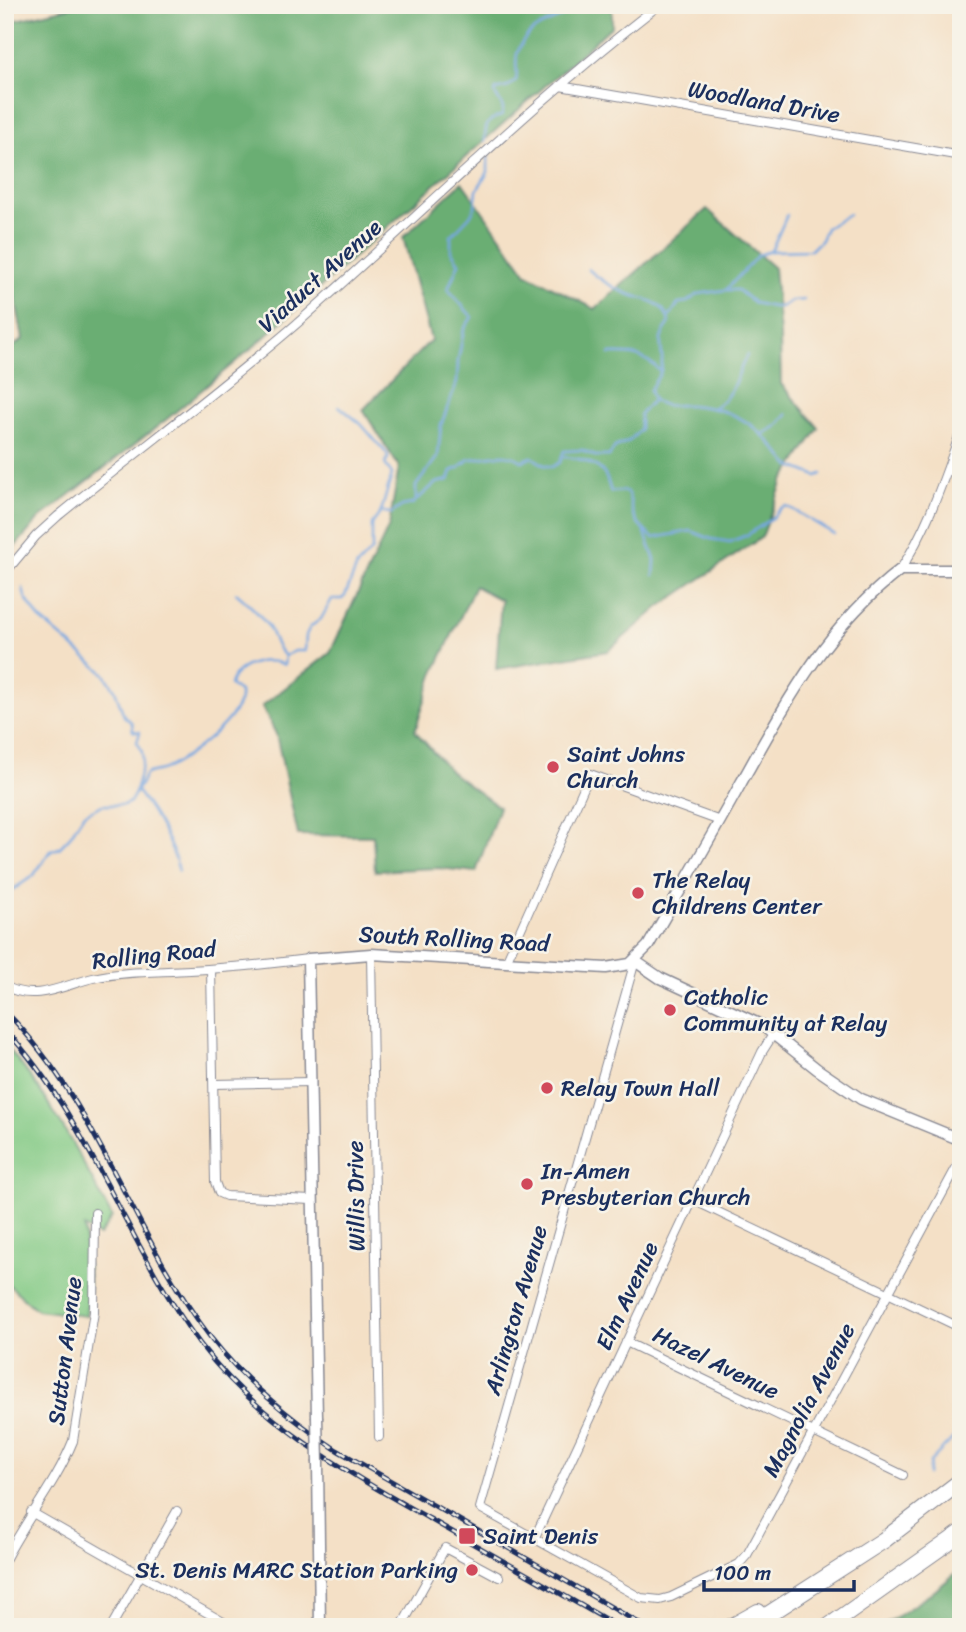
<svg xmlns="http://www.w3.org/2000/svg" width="966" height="1632" font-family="Sriracha,sans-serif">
  <rect width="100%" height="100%" fill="#f7f3e8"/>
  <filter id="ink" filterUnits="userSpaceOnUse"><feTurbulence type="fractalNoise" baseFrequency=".0143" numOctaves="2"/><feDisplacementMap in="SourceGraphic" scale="14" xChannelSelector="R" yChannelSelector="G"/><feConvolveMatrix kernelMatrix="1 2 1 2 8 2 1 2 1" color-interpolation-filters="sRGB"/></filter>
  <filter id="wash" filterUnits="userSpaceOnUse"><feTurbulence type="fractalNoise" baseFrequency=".00686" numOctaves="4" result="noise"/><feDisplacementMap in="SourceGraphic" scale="28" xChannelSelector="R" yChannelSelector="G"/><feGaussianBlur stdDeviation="1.57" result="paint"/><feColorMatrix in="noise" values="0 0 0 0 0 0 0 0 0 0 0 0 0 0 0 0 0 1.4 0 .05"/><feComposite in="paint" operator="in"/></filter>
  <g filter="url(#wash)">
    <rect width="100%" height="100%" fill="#f4e0c6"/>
    <path fill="#84ca86" stroke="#507c72" stroke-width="2" d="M5 1045C50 1096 80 1157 112 1217L99 1236 84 1227 89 1284 86 1316 37 1310 9 1285 5 1301Z"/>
    <g fill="#6bae73" stroke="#436e68" stroke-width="2">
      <polygon points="79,5 612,5 612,26 258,343 167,419 39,519 5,558 5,353 23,339 5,243 5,23"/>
      <polygon points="462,182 527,274 595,309 707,209 774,268 780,334 781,384 819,428 783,481 762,537 659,607 608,651 496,669 501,600 475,586 433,675 415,731 451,772 499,807 476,872 438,868 375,871 373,836 298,835 276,734 262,706 330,653 389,526 399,467 363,410 431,340 403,237"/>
      <polygon points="961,1569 961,1627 881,1627 932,1593"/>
    </g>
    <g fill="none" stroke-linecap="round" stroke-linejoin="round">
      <g stroke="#77a7e1" stroke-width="2.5">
        <path d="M485 141C485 126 487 119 501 116 507 107 498 101 495 93L496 90 508 87 516 81C518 72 515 63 517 54 529 18 559 27 574 5"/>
        <polyline points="771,251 787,215"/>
        <path d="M588 269C600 280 612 287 626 293 643 300 660 299 668 318"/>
        <polyline points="727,289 758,255 771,251 811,250 821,240 826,228 849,214"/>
        <path d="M804 300 791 301 781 307H773L754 303 738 290H725L698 294 687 302 679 303 668 318 669 324C653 345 666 348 661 370 659 378 653 383 650 390L653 400C666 409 675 404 690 405 740 409 760 428 789 465L817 476 822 474"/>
        <path d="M610 354C632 353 644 355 660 371"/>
        <path d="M713 408C734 396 736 376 747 355"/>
        <polyline points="763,434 777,426 787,414"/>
        <path d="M563 457C576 457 598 463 605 475 608 480 609 487 611 492 632 489 628 494 632 510 634 521 645 532 653 538L691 531 711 539 730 542 747 535 771 519 781 508 787 506 834 534"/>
        <polyline points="416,499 416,486 438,456 441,425 457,382 458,361 464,329 472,317 448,289 459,263 451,251 451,236 470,216 475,207 477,190 488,172 488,156"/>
        <path d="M381 512 392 513 402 506 412 504 436 483 449 480 452 471 459 468 469 459C487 459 505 449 522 461L532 457 544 465 552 467 560 462 564 451 582 450 595 456H609L615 447 629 441 640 430V414L652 401"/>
        <polyline points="645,533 655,560 654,575"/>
        <path d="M23 588 25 597 39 618 104 673 115 690 124 716 132 723 133 731 140 732 137 742C150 759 137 776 135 794"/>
        <path d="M236 593C248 603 259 613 268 626 275 638 274 646 285 656"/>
        <path d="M137 791C156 816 171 841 179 871"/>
        <path d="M5 895 33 876 51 851 59 848 68 839 84 814 102 805H123L130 802 146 774C153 771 161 771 167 768 187 759 244 715 240 693L230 685C235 664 267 656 284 665L285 656 295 651H305L306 635 310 627 321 619 332 599H342L345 596 357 566 372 550V524L381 512 392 474 385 464 388 458 387 454 361 424 339 406"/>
        <polyline points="928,1475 930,1462 961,1430"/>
        <polyline points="952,1627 961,1619"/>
      </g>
    </g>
  </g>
  <g filter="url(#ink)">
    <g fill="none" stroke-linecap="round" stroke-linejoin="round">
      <g stroke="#888892" stroke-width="10">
        <g id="minor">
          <polyline points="560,86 961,156"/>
          <path d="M900 570C928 528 944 478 961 431"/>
          <path d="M5 573 36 536 58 516C139 450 223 388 301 320 420 215 533 102 659 5"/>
          <polyline points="371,954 379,1437"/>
          <polyline points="635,961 480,1508 641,1598 660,1600 671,1597 739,1564 747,1555 961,1159"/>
          <polyline points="506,962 590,774 720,821"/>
          <polyline points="211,969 215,1182 219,1193 226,1196 312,1200"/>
          <path d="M5 986C34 1003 64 985 93 978 125 971 158 972 190 970 230 968 269 964 308 959"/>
          <polyline points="214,1084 310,1082"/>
          <polyline points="693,1200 961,1328"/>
          <polyline points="626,1342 903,1475"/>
          <polyline points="31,1512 232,1627"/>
          <polyline points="534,1539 762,1052 774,1033"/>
          <path d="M5 1560C26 1519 56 1483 73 1441L94 1312 95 1213"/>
          <polyline points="111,1627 177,1511"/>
          <polyline points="401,1627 445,1548 499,1577"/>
        </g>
      </g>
      <g stroke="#888892" stroke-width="13">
        <g id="tertiary">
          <polyline points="635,961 660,978 763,1026 817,1069 861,1099 961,1140"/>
          <path d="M317 1417 308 959 371 954 606 968 630 964 648 946C679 892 711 838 741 783 786 703 826 627 900 570H961"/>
          <polyline points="318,1463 320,1627"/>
        </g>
      </g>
      <g stroke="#888892" stroke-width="18">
        <g id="motorway">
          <polyline points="731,1627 758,1612"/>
          <polyline points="749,1627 884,1540 961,1481"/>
          <polyline points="828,1627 961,1533"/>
        </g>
      </g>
      <use href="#minor" stroke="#fff" stroke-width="8"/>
      <use href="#tertiary" stroke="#fff" stroke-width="10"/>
      <use href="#motorway" stroke="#fff" stroke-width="16"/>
      <g stroke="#1b2f5e" stroke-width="5">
        <g id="rail">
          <path d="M5 1011C98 1103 132 1235 211 1338 246 1383 289 1418 337 1450L646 1627"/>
          <path d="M5 1029C90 1121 126 1244 200 1344 261 1425 349 1473 435 1522 496 1557 558 1592 619 1627"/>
        </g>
      </g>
      <use href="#rail" stroke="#f7f3e8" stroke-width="2.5" stroke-dasharray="8" stroke-linecap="butt"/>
      <g stroke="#888892" stroke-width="13" stroke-linecap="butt">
        <polyline id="tertiary-bridge" points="317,1417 318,1463"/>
      </g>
      <use href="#tertiary-bridge" stroke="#fff" stroke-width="10"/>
    </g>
  </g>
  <g fill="#d1495b" stroke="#f7f3e8" stroke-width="2.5">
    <circle cx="553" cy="767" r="7"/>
    <circle cx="638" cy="893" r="7"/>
    <circle cx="670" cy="1010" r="7"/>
    <circle cx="547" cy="1088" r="7"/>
    <circle cx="527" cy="1184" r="7"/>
    <rect x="458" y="1527" width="18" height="18" rx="3.5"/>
    <circle cx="472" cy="1570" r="7"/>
  </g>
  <g text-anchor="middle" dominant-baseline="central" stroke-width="5" stroke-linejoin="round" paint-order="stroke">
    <g font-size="23" fill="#1b2f5e" stroke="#f7f3e8">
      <text transform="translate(764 102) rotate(10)">Woodland Drive</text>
      <text transform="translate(320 276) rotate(-42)">Viaduct Avenue</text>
      <text transform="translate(454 939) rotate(3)">South Rolling Road</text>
      <text transform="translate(154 955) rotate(-6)">Rolling Road</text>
      <text transform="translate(356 1196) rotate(-91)">Willis Drive</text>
      <text transform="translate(627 1296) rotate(-65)">Elm Avenue</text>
      <text transform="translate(516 1310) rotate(-74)">Arlington Avenue</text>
      <text transform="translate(65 1351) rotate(-83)">Sutton Avenue</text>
      <text transform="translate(716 1363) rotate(26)">Hazel Avenue</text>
      <text transform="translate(809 1400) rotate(-62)">Magnolia Avenue</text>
    </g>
    <g font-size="23" fill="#1b2f5e" stroke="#f7f3e8" text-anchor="start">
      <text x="567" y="754">Saint Johns<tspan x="567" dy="26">Church</tspan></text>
      <text x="652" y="880">The Relay<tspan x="652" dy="26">Childrens Center</tspan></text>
      <text x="684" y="997">Catholic<tspan x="684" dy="26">Community at Relay</tspan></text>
      <text x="561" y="1088">Relay Town Hall</text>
      <text x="541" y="1171">In-Amen<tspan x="541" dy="26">Presbyterian Church</tspan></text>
      <text x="483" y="1536">Saint Denis</text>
      <text x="458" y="1570" text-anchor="end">St. Denis MARC Station Parking</text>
    </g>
  </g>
  <rect width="966" height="1632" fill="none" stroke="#f7f3e8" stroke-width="28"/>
  <path d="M704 1580v10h150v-10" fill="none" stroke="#1b2f5e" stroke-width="3.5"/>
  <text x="714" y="1580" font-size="21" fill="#1b2f5e" stroke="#f7f3e8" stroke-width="5" paint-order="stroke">100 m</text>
</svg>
